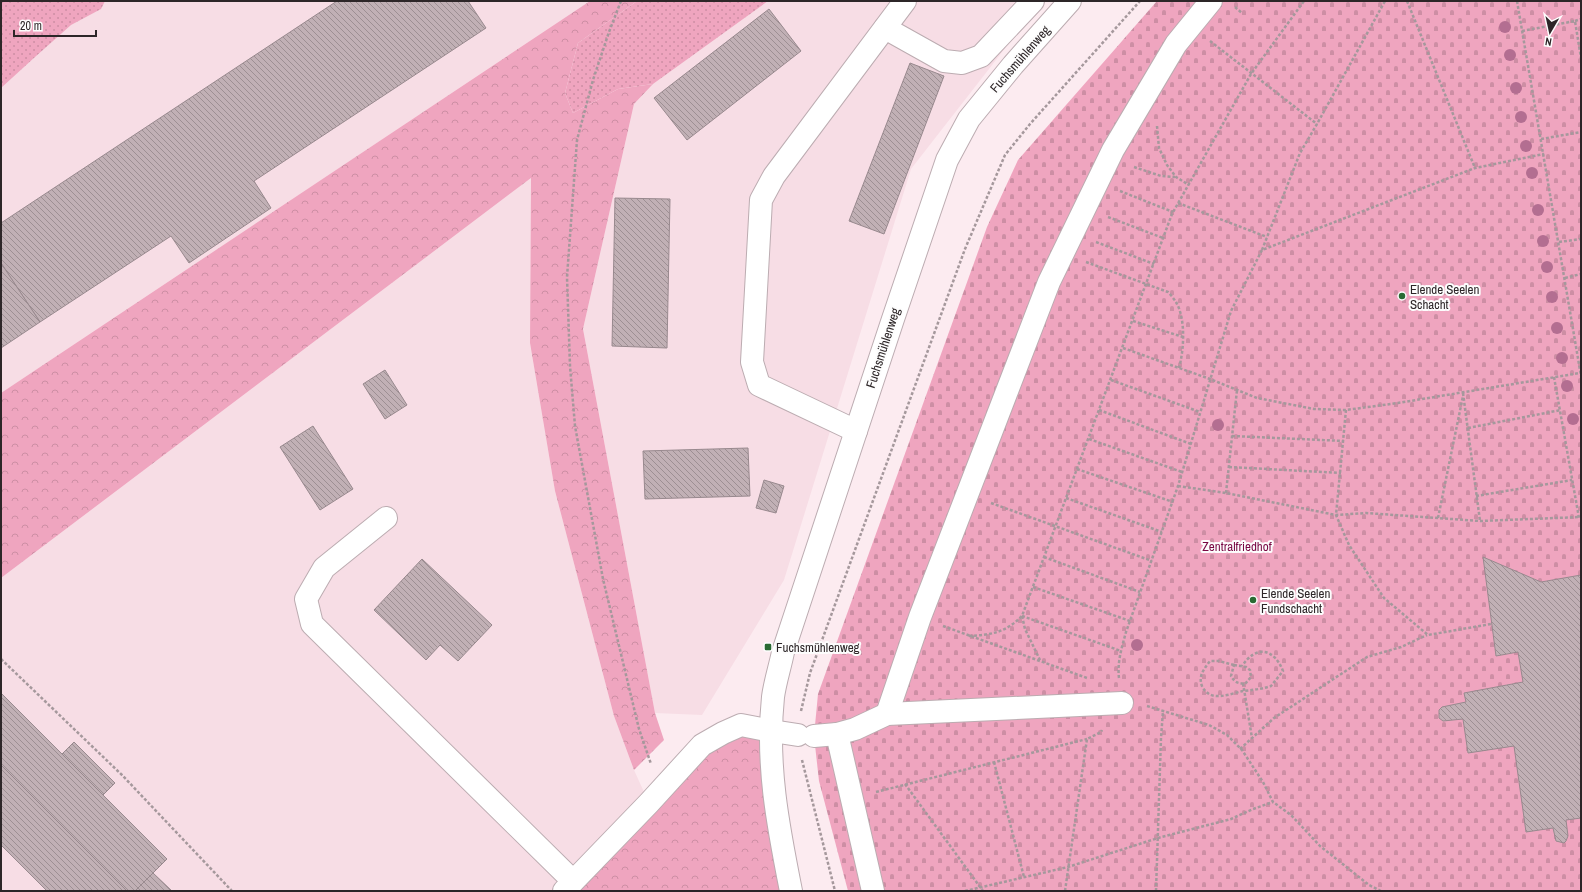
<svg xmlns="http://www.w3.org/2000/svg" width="1582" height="892" font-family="'Archivo Narrow',sans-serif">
  <defs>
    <pattern id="grass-dots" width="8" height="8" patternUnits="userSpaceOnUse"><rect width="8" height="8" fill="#efa5bf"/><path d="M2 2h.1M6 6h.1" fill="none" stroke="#cd8ea4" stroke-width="1.8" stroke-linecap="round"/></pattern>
    <pattern id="forest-crowns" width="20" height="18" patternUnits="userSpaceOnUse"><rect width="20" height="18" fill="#efa5bf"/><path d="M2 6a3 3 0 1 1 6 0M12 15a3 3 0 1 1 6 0" fill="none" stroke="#cd8ea4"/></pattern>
    <pattern id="cemetery-stones" width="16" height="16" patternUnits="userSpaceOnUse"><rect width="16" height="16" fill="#efa5bf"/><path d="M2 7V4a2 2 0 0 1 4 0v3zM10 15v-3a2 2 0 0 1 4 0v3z" fill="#cd8ea4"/></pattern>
    <pattern id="building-back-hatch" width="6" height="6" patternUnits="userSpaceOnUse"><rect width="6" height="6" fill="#c1b0b5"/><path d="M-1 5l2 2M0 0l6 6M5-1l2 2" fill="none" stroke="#9d8f93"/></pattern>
  </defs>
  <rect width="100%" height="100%" fill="#fcebf0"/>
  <g fill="#f7dde5">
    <polygon points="1,1 590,1 1,393"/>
    <polygon points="768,1 1042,1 911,169 784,580 702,715 655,713 583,329 634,104 653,84"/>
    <polygon points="531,178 530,343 555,491 614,716 634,770 649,803 564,891 1,891 1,578"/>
  </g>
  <g fill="url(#grass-dots)">
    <polygon points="1,1 105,1 101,9 71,25 35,57 1,88"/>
    <polygon points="637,1 768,1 653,84 618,89 573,113 565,93 578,43"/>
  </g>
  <g fill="url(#forest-crowns)">
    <polygon points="590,1 637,1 578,43 565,93 573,113 618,89 653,84 634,104 583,329 655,713 664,740 634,770 614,716 555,491 530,343 531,178 1,578 1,393"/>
    <polygon points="772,731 791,891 567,891 723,733"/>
  </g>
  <polygon fill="url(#cemetery-stones)" points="1157,1 1581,1 1581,891 848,891 819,781 814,736 818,694 987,227 1018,160"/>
  <g fill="url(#building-back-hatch)" stroke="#98898e">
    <polygon points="337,1 468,1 486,28 254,181 271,208 189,263 171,236 40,322 1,263 1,223"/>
    <polygon points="769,9 801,51 687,140 654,98"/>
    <polygon points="910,63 944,76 884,234 849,221"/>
    <polygon points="615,198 670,199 667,348 612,346"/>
    <polygon points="1,263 40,322 1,348"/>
    <polygon points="385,370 407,405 385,419 363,384"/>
    <polygon points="313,426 353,489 320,510 280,447"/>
    <polygon points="748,448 750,496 645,499 643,451"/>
    <polygon points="764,480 784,486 776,513 756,508"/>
    <polygon points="1483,557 1541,582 1581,575 1581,818 1566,820 1568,836 1566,841 1564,843 1556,841 1553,828 1526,832 1514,746 1468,753 1463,719 1443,721 1439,718 1439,710 1442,707 1466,702 1464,693 1523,682 1518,652 1496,656"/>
    <polygon points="422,559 492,625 458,661 440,645 426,660 374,610"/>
    <polygon points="1,693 167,859 135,891 127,891 1,765"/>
    <polygon points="74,742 115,783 103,795 62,754"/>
    <polygon points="1,765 127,891 47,891 1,845"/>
    <polygon points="153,873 172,891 135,891"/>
  </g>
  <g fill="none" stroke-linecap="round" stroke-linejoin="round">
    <g stroke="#bcacb1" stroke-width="24">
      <g id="minor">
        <polyline points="885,28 944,61 962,63 981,56 1033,1"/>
        <polyline points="856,431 759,385 752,362 761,200 774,176 905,1"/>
        <polyline points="386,518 324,568 306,599 312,624 573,881"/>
        <polyline points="887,714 920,617 1049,282 1113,150 1176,44 1211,1"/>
        <polyline points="837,734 873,891"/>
        <polyline points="814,736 837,734 855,729 887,714 1122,703"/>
        <polyline points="564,891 649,803 702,745 723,733 741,725 772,731 798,735"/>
        <path d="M791 891C778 826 766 764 773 697 775 682 780 667 783 652L893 319 947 160 969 119 1013 65 1070 1"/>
      </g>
    </g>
    <g stroke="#a5989c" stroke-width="2.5" stroke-dasharray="3 2" stroke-linecap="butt">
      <polyline points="621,1 609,32 593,80 577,140 567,277 570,366 575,426 603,579 639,729 651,764"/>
      <polyline points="1407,1 1475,168"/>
      <polyline points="1517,1 1581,376"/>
      <polyline points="1235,7 1242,13"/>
      <polyline points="1575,21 1581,19"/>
      <polyline points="1522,31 1575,21 1581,58"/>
      <polyline points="1210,41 1317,124"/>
      <polyline points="1157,126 1159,148 1167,165 1176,177 1189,185"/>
      <polyline points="1541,139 1581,132"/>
      <polyline points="1134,167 1161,176 1175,177"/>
      <polyline points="1120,191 1173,212"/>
      <polyline points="1178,203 1267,237"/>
      <polyline points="1108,217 1163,238"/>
      <polyline points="1096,242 1154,264"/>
      <polyline points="1559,242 1581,239"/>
      <polyline points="1262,250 1300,153 1317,124 1385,1"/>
      <path d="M1086 262 1168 292C1171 295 1174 299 1176 302 1186 319 1184 350 1179 368"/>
      <polyline points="1565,278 1581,274"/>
      <polyline points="1133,321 1183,337"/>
      <polyline points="1123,348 1210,379 1257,398 1314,409 1346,410 1398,403 1580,373"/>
      <polyline points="1554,377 1579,518"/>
      <polyline points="1111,380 1200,412"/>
      <polyline points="1463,393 1480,521"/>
      <polyline points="1099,410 1191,444"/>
      <polyline points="1346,410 1336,515 1349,545 1384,598 1428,635 1491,624"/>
      <polyline points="1468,428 1561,410"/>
      <polyline points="1232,436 1344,441"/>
      <polyline points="1089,439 1182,472"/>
      <polyline points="1229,467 1341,473"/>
      <polyline points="1077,469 1173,502"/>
      <polyline points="1178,486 1226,493 1336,515 1366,513 1480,521 1581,517"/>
      <polyline points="1226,493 1237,390"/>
      <polyline points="1476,496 1572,480"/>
      <polyline points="1066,498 1162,532"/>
      <polyline points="991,503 1152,561"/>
      <polyline points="1438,518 1463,396"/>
      <polyline points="1044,557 1140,592"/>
      <polyline points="1033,587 1130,621"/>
      <polyline points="1022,616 1121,651"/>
      <polyline points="1022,616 1025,629 1040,660"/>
      <polyline points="943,626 1087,678"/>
      <path d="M969 636C992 635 1006 632 1022 616L1172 214 1251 74 1304 1"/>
      <polyline points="1,659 122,775 232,891"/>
      <path d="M1234 665 1219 661H1210C1204 669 1198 676 1202 686 1210 703 1229 694 1243 691 1253 690 1262 689 1271 686L1283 671C1274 648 1256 645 1242 666"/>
      <path d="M1234 665 1246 667 1250 670 1251 677 1245 684C1238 683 1235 683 1231 676Z"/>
      <path d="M1119 678C1117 662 1122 647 1126 632L1178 486 1231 311 1262 250 1475 168 1544 154"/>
      <polyline points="1243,683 1252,738"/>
      <polyline points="1147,706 1209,725 1227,735 1242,750 1263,782 1273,802 1291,815 1320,846 1369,885 1381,891"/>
      <polyline points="801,711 810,673 965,249 1005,155 1030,124 1140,1"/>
      <polyline points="1240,749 1274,718 1367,657 1401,647 1427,635"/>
      <polyline points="802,760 835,891"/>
      <polyline points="994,762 1024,877"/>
      <polyline points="905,784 983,891"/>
      <polyline points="876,792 1087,739"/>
      <polyline points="965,891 1068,867 1158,838 1231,819 1253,809 1273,802"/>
      <polyline points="1065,891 1087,739 1101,732 1102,730"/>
      <polyline points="1156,891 1161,738 1163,711"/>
    </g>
    <use href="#minor" stroke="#fff" stroke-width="22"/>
  </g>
  <g fill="#b36e91">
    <circle cx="1505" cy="27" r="6"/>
    <circle cx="1510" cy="55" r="6"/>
    <circle cx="1516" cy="88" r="6"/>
    <circle cx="1521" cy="117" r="6"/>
    <circle cx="1526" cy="146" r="6"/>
    <circle cx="1532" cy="173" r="6"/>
    <circle cx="1538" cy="210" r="6"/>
    <circle cx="1543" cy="241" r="6"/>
    <circle cx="1547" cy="267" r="6"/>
    <circle cx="1552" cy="297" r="6"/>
    <circle cx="1557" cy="328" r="6"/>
    <circle cx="1562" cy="358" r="6"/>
    <circle cx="1567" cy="386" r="6"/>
    <circle cx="1573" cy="419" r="6"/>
    <circle cx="1218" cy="425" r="6"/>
    <circle cx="1137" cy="645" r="6"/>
  </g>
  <g fill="#2a6a33" stroke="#fdfdfd" stroke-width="1.5">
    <circle cx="1402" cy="296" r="4"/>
    <circle cx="1253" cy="600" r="4"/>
    <rect x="764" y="643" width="8" height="8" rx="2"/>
  </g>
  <g text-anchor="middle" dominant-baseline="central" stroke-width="4" stroke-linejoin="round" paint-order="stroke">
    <g font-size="13" fill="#2d2628" stroke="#fdfdfd">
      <text transform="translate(1020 59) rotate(-49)">Fuchsmühlenweg</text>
      <text transform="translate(883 348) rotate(-72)">Fuchsmühlenweg</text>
    </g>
    <g font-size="13" fill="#2d2628" stroke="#fdfdfd" text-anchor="start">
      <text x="1410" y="289">Elende Seelen<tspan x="1410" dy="15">Schacht</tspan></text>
      <text x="1261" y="593">Elende Seelen<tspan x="1261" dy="15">Fundschacht</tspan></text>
      <text x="776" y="647">Fuchsmühlenweg</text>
    </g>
    <g font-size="13" fill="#780743" stroke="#fdfdfd">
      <text x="1237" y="546">Zentralfriedhof</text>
    </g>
  </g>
  <rect width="1582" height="892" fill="none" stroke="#2d2628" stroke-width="4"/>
  <g transform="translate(1550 32) rotate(189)" stroke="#fdfdfd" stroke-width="3" paint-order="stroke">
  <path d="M0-3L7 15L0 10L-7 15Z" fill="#2d2628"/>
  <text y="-6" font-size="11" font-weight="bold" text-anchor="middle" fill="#2d2628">N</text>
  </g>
  <path d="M14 30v6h82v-6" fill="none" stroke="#2d2628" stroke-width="2"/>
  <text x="20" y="30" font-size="12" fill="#2d2628" stroke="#fdfdfd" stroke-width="3" paint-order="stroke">20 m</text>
</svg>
